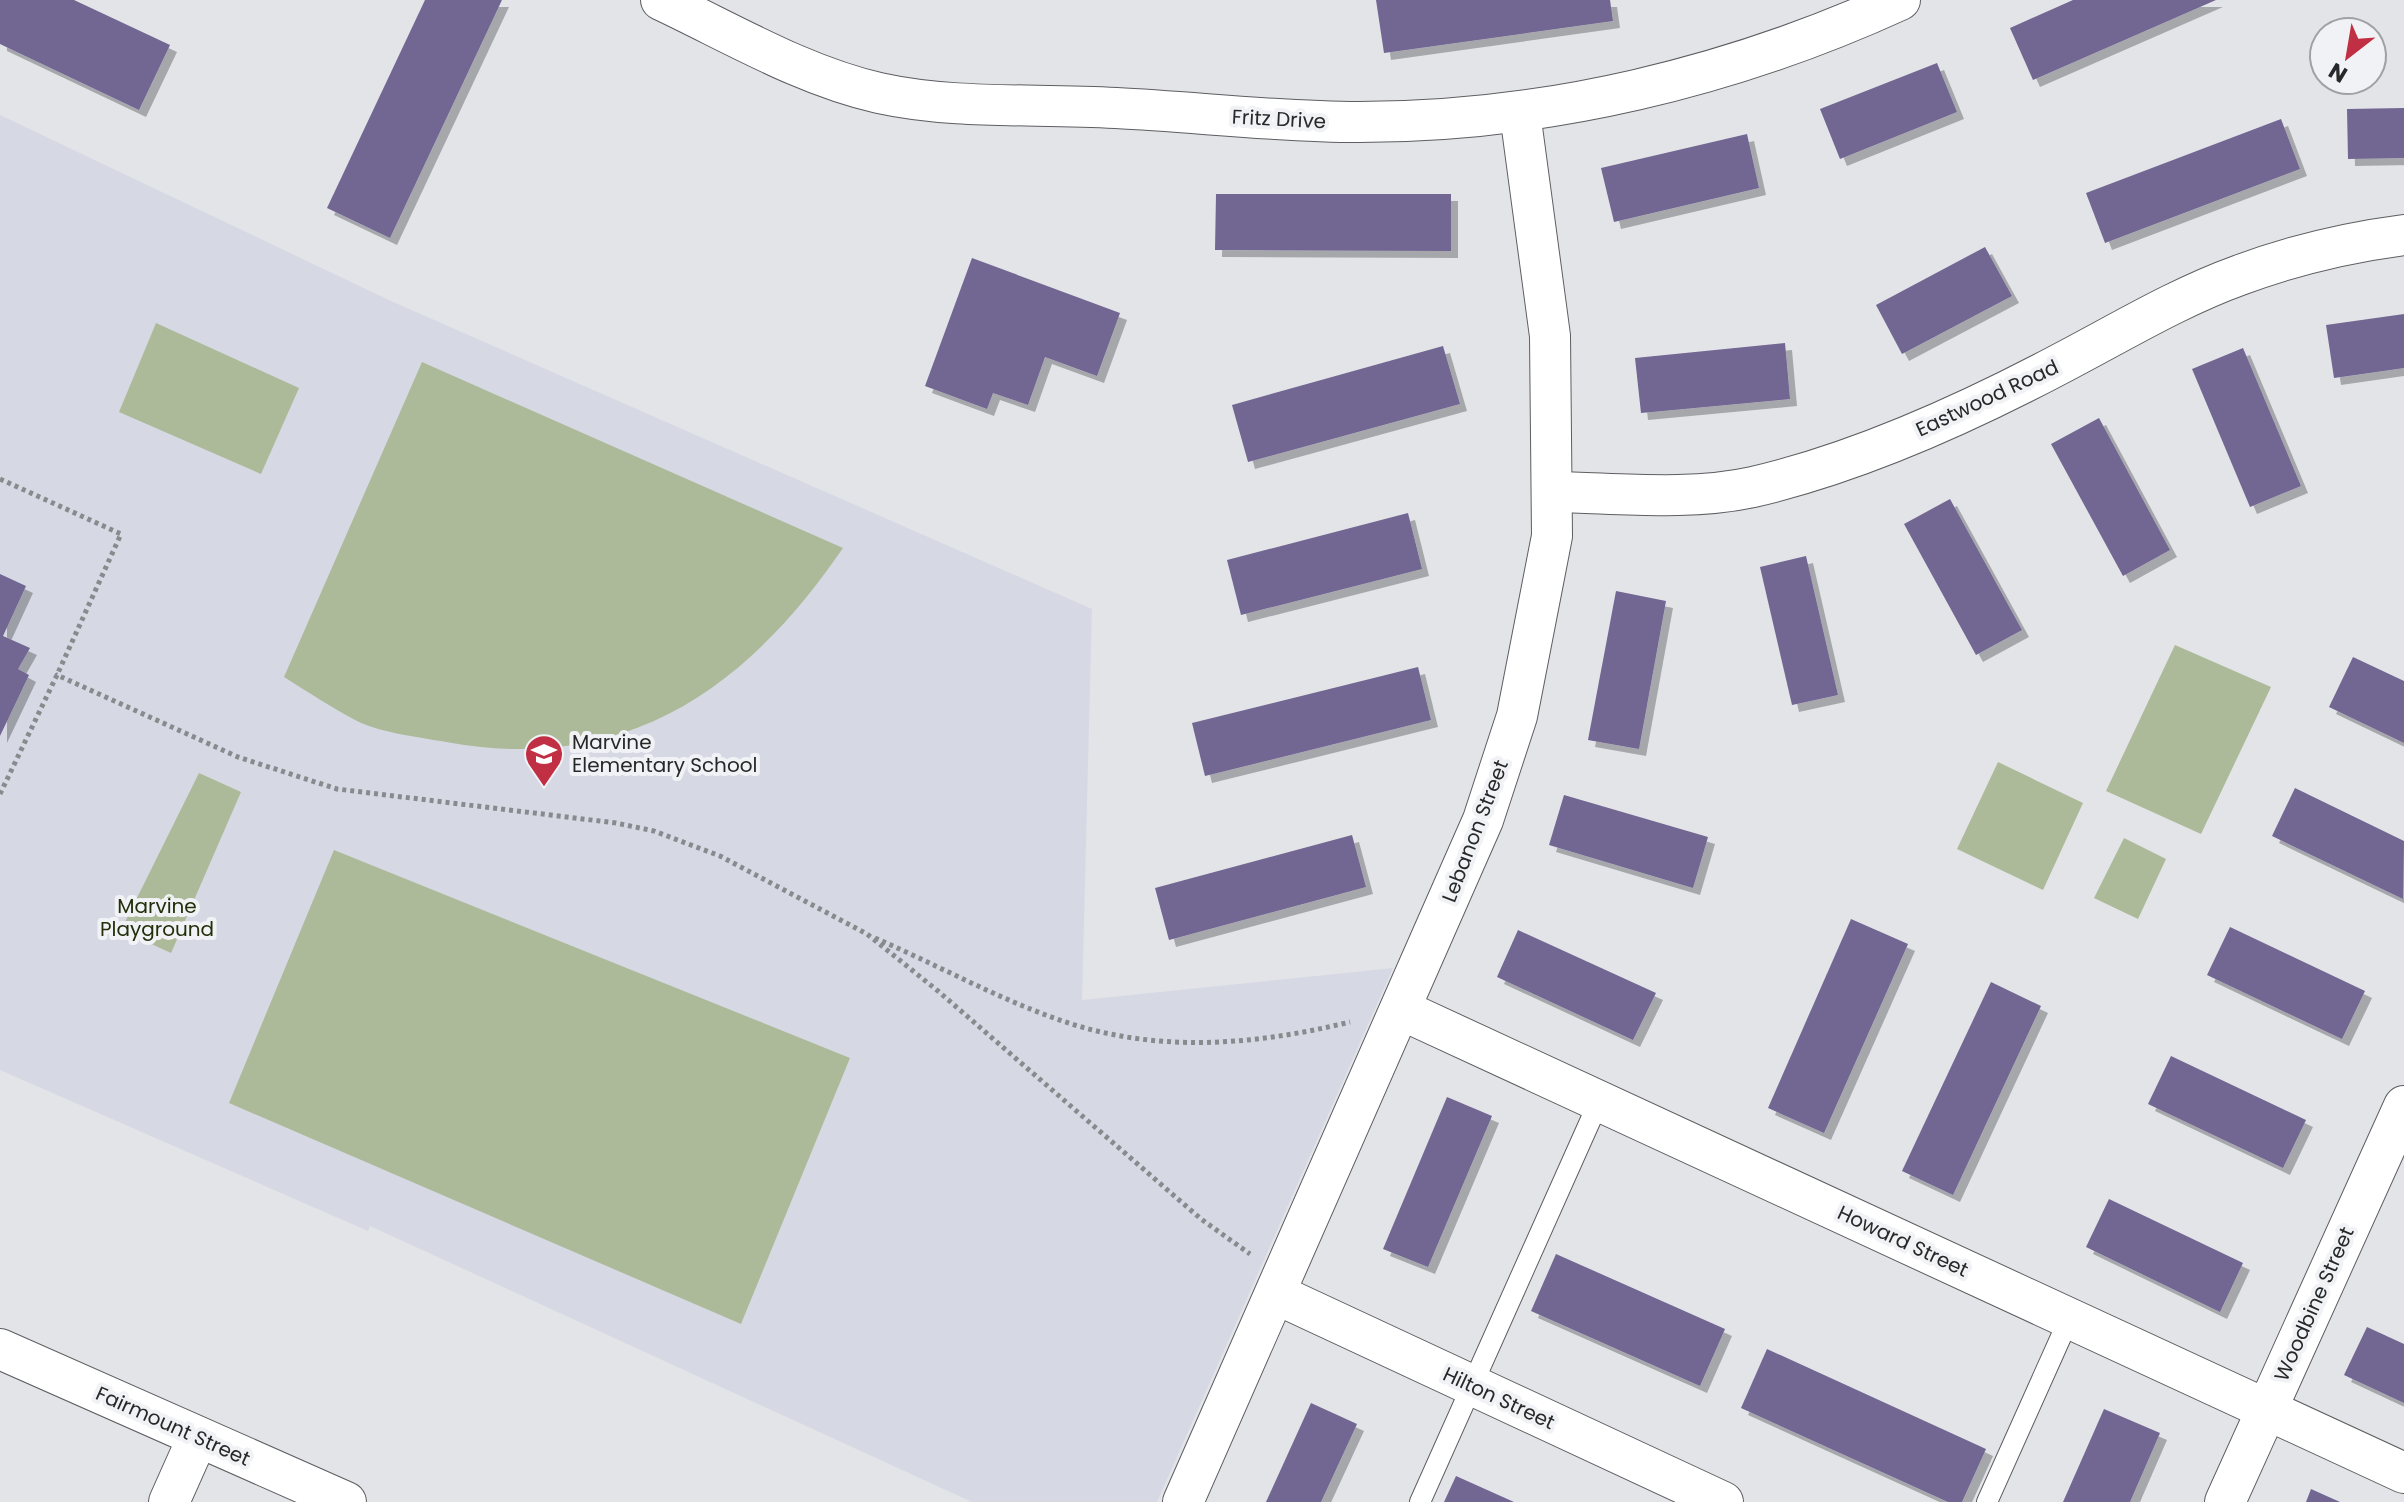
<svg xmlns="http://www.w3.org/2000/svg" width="2404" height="1502" font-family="Poppins,sans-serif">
  <defs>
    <filter id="shadow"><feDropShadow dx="7" dy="7" stdDeviation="0" flood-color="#0004"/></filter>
  </defs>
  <rect width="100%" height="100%" fill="#e3e4e8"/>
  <polygon fill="#d6d9e4" points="0,115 391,301 1092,609 1082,1000 1393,968 1157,1502 972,1502 370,1226 368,1231 0,1070"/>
  <g fill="#adba99">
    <polygon points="156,323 299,388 261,474 119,412"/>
    <path d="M422 362 843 548C746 690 624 775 446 742 418 737 382 733 357 721 332 708 308 692 284 677Z"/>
    <polygon points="2175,645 2271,687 2201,834 2106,791"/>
    <polygon points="1998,762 2083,803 2043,890 1957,849"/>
    <polygon points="199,773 241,792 171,953 121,930"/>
    <polygon points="2124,838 2166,859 2138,919 2094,898"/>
    <polygon points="334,850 850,1058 741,1324 229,1103"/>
  </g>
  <g fill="#726692" filter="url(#shadow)">
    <polygon points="0,0 74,0 170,45 139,110 0,44"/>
    <polygon points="425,0 502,0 390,238 327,208"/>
    <polygon points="1376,0 1610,0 1613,21 1384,53"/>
    <polygon points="2073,0 2216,0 2033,80 2010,28"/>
    <polygon points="1937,63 1957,112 1840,159 1820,109"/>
    <polygon points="2404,108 2404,158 2348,159 2347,109"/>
    <polygon points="2281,119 2300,169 2105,243 2086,193"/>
    <polygon points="1747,134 1759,188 1614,222 1601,168"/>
    <polygon points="1216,194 1451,194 1451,251 1215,250"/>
    <polygon points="1985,247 2012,296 1902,354 1876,305"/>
    <polygon points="972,258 1120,313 1097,376 1045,357 1028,405 993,393 987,409 925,386"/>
    <polygon points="2404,314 2404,368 2334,378 2326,325"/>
    <polygon points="1785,343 1790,399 1641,413 1635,358"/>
    <polygon points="1443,346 1460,404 1248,462 1232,405"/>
    <polygon points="2243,348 2301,486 2250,507 2192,369"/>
    <polygon points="2099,418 2170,550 2123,576 2051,444"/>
    <polygon points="1950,499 2022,630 1976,655 1904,524"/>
    <polygon points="1408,513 1422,569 1241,615 1227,560"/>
    <polygon points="1806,556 1838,695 1792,705 1760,567"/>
    <polygon points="0,574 26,586 3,636 30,648 18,669 29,675 0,736"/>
    <polygon points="1616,591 1666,601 1639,749 1588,740"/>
    <polygon points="2353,657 2404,681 2404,743 2329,707"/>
    <polygon points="1418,667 1431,720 1205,776 1192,723"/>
    <polygon points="2295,788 2404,841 2403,899 2272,836"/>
    <polygon points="1564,795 1708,837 1693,888 1549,845"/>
    <polygon points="1352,835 1366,887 1169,940 1155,888"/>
    <polygon points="1851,919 1908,944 1824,1133 1768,1108"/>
    <polygon points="2230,927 2365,991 2342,1039 2207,975"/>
    <polygon points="1518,930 1656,993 1633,1040 1497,977"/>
    <polygon points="1991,982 2041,1006 1953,1195 1902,1171"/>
    <polygon points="2171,1056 2306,1120 2283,1168 2148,1104"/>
    <polygon points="1447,1097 1492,1116 1428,1267 1383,1249"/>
    <polygon points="2109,1199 2243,1263 2220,1312 2086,1247"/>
    <polygon points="1556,1254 1725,1329 1700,1386 1531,1311"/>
    <polygon points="2367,1327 2404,1344 2404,1403 2344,1375"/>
    <polygon points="1767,1349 1986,1449 1962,1502 1948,1502 1741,1408"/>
    <polygon points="1311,1403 1357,1424 1321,1502 1266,1502"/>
    <polygon points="2104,1409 2160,1433 2130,1502 2063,1502"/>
    <polygon points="1456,1476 1514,1502 1444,1502"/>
    <polygon points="2311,1489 2340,1502 2306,1502"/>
  </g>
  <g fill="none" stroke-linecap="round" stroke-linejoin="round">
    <g stroke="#5d5e61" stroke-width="22">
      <g id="service">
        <polyline points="1420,1502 1600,1099"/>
        <polyline points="1987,1502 2069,1319"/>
      </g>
    </g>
    <g stroke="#5d5e61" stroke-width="42">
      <g id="minor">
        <path d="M661 0C731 33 803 76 879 93 956 110 1037 103 1116 108 1197 112 1278 122 1359 122 1545 122 1732 77 1900 0"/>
        <path d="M1554 492C1618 493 1690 501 1753 487 1857 463 1961 416 2056 366 2116 335 2176 298 2240 275 2291 256 2350 242 2404 235"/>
        <polyline points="1402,1010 2404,1473"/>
        <polyline points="1276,1294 1723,1502"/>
        <polyline points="0,1349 346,1502"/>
        <polyline points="169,1502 198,1437"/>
        <polyline points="1183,1502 1483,820 1517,716 1552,536 1550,336 1520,113"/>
        <polyline points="2225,1502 2404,1106"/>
      </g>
    </g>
    <g stroke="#898a8d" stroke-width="5" stroke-dasharray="4 4" stroke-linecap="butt">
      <polyline points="0,479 121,534 57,675"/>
      <polyline points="0,794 57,675 238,757 337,789 616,823 654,831 720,856 867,934 938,991 1201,1219 1250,1254"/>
      <path d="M875 938C933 963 995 997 1054 1018 1152 1054 1251 1046 1350 1022"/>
    </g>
    <use href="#service" stroke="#fff" stroke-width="20"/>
    <use href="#minor" stroke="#fff" stroke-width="40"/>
  </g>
  <defs>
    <g id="school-pin" transform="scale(2)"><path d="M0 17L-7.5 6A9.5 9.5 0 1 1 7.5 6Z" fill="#c02f43" stroke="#f1f2f5"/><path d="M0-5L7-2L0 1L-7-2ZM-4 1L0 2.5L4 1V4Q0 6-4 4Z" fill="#fff"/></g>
  </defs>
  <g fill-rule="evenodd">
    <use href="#school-pin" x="544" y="754"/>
  </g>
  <g text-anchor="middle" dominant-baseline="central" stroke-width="8" stroke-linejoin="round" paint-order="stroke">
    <g font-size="20" fill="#272829" stroke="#f1f2f5">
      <text transform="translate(1279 119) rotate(3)">Fritz Drive</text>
      <text transform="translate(1987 398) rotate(-25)">Eastwood Road</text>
      <text transform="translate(1475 831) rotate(-69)">Lebanon Street</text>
      <text transform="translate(1903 1241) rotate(25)">Howard Street</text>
      <text transform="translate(2314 1304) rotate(-66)">Woodbine Street</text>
      <text transform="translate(1499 1398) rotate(25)">Hilton Street</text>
      <text transform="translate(173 1426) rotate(24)">Fairmount Street</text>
    </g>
    <g font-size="20" fill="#272829" stroke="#f1f2f5" text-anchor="start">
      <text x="572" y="742">Marvine<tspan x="572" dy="23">Elementary School</tspan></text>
    </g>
    <g font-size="20" fill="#232f0a" stroke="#f1f2f5">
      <text x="157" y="906">Marvine<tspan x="157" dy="23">Playground</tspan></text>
    </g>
  </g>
  <g transform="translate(2348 56) rotate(211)"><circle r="38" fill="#f1f2f5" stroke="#a0a1a3" stroke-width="2"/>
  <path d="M0-6L14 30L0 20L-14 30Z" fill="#c02f43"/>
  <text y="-12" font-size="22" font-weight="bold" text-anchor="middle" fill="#272829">N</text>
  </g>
</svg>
